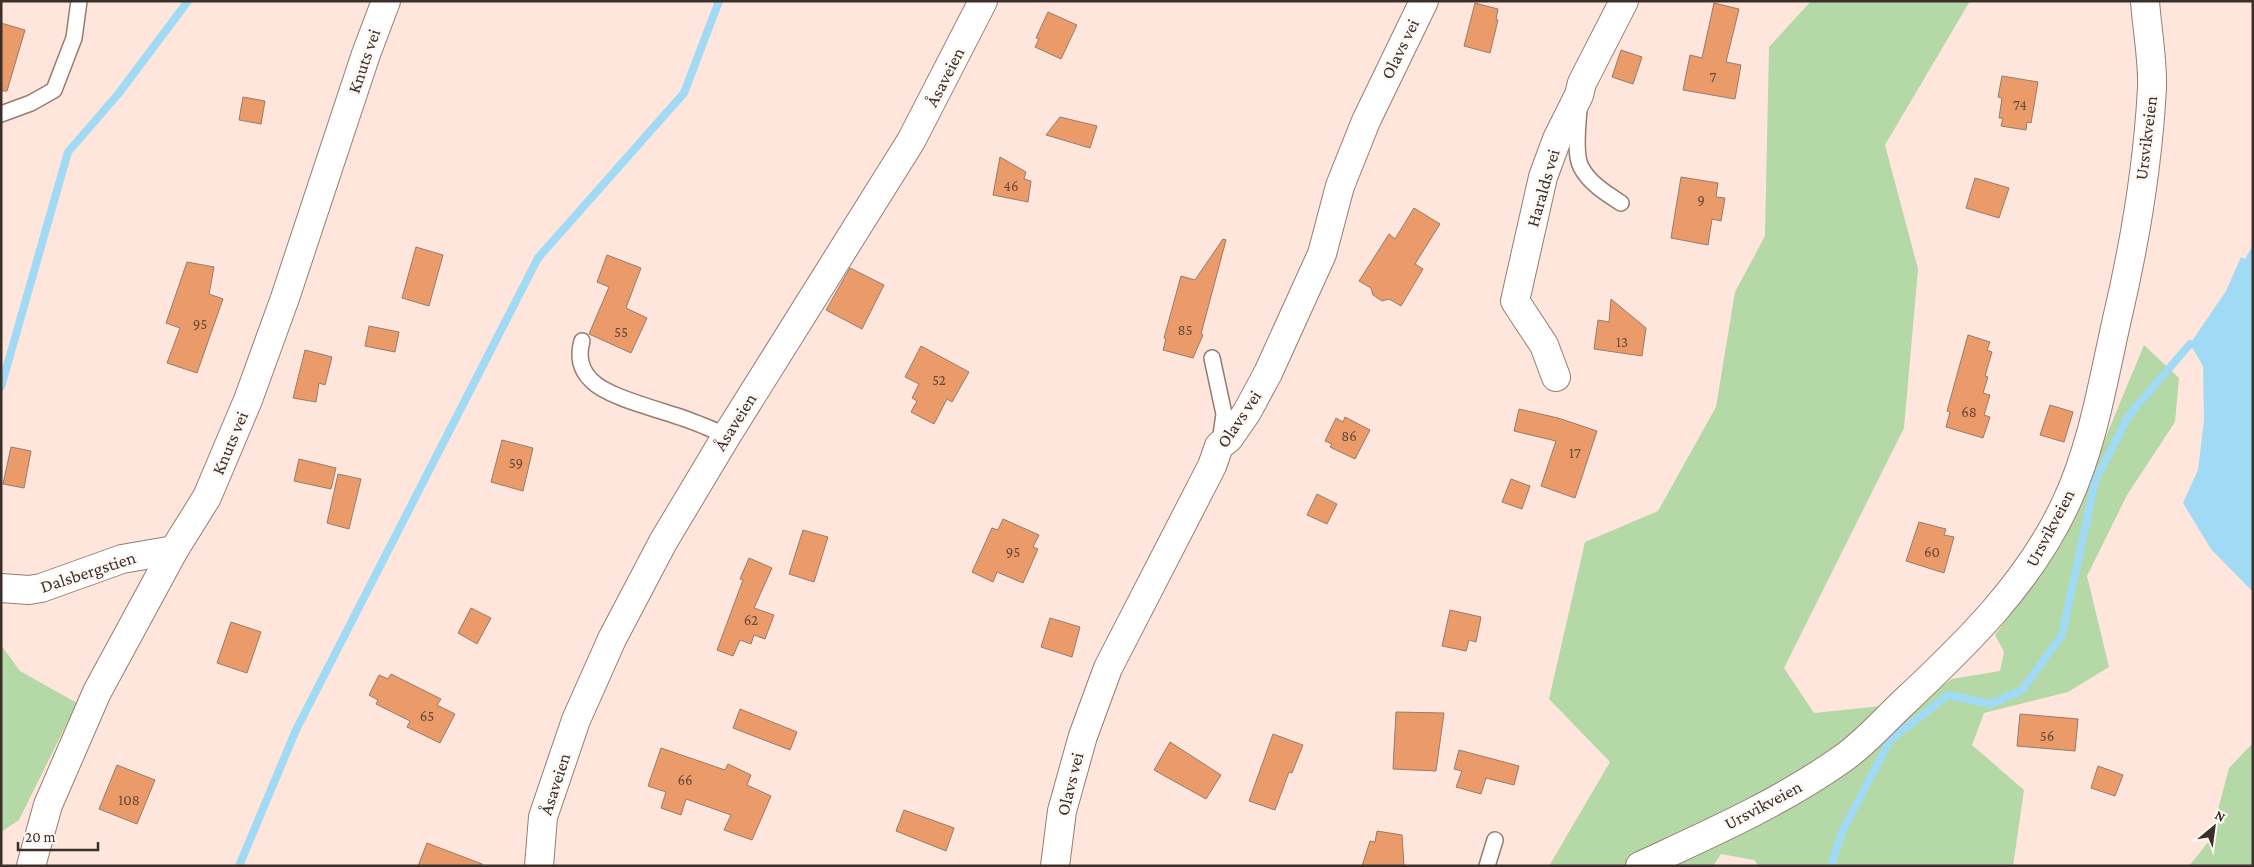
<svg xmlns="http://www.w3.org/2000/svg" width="2254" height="867" font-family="'Crimson Pro',serif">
  <rect width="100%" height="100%" fill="#ffe6dc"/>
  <g fill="#b4d8a6">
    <polygon points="1811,1 1970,1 1885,145 1918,269 1904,428 1784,668 1814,713 1920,702 1952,679 2000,671 2004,652 1995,635 2061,545 2144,345 2179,378 2175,422 2127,495 2087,576 2109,667 2068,692 1984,713 1972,745 2024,790 2013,866 1759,866 1754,860 1721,854 1713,866 1549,866 1610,762 1549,699 1585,542 1658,511 1716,407 1735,292 1765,236 1769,47"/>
    <polygon points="1,645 20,671 77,703 19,820 1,832"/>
    <polygon points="2253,743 2253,866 2189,866 2210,840 2229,768"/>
  </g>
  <polygon fill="#a0daf4" points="2253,245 2253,592 2211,549 2183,503 2198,470 2204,420 2203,366 2190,344 2226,291 2241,257 2245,259"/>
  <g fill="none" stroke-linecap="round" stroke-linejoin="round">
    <g stroke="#a0daf4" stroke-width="8">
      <polyline points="1,387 68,152 119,93 188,1"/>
      <polyline points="239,866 296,730 538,258 684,93 719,1"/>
      <polyline points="1831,866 1842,832 1890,740 1948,695 1991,704 2022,690 2062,635 2095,481 2129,415 2190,344"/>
    </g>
  </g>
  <g fill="#ea9b69" stroke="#957c6d">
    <polygon points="1475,3 1498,9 1496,19 1498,20 1490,53 1464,46"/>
    <polygon points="1714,3 1739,9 1726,62 1741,65 1735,99 1683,90 1690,55 1702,58"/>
    <polygon points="1048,12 1077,25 1061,59 1035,47 1039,39 1036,38"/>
    <polygon points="1,23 25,30 7,91 1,91"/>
    <polygon points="1621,50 1642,57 1633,84 1612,77"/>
    <polygon points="2002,76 2038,82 2031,123 2027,122 2026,130 2001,126 2003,118 1999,118 2002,98 1998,97"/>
    <polygon points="243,97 265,101 261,124 239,120"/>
    <polygon points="1060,117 1097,126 1090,148 1046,135"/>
    <polygon points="1000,157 1026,172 1024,179 1031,181 1028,202 993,195"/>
    <polygon points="1681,177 1718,183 1716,197 1725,198 1721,221 1712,219 1708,245 1671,238"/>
    <polygon points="1975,178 2009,188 1999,218 1966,208"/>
    <polygon points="1414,208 1440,224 1415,264 1423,269 1401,306 1389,299 1382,301 1373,295 1371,288 1359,281 1389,234 1395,239"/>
    <polygon points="1223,239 1226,240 1201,334 1203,335 1193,358 1163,350 1166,339 1164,338 1181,276 1195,280"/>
    <polygon points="416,247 443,255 429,306 402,298"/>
    <polygon points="607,255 641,268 626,308 647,318 631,353 589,334 609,287 597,282"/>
    <polygon points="187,262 214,267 209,294 223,299 197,373 167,363 180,328 166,323"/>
    <polygon points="850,268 884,285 862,329 826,310"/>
    <polygon points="1611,299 1646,328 1642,356 1594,349 1598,320 1609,322"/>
    <polygon points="369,326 399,332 395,352 365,346"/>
    <polygon points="1968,335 1990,342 1987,350 1992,352 1985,376 1988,377 1983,393 1990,395 1984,415 1990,417 1983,438 1946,427 1950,412 1947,411"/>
    <polygon points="921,346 969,372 952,402 947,399 934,424 911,412 917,401 912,398 919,384 905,377"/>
    <polygon points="305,350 332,357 325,385 319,383 316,402 293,398"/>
    <polygon points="2050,405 2073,412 2064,442 2040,435"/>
    <polygon points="1519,409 1558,418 1597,431 1575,498 1541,486 1556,441 1514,431"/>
    <polygon points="1345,417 1370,430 1355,459 1330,447 1332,444 1325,441 1336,418 1343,422"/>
    <polygon points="502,440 533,448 523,491 491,482"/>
    <polygon points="11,447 31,451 24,488 3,484"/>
    <polygon points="299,459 336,468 331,489 294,481"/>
    <polygon points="338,474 361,479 349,529 327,523"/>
    <polygon points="1511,479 1530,486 1522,509 1502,502"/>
    <polygon points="1317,494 1337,504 1327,524 1307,515"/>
    <polygon points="1003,519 1039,535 1033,547 1038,549 1023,583 997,572 993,582 972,572 992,528 998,530"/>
    <polygon points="1919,522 1946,529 1944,535 1954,537 1944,573 1906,561"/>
    <polygon points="803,530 828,537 814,582 789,574"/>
    <polygon points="749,558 772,568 754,608 774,615 765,639 754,635 751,644 740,640 733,656 717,650 743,580 740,579"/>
    <polygon points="471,608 491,618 477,644 458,633"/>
    <polygon points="1450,610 1481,617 1476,642 1469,640 1466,651 1442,646"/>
    <polygon points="1050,618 1080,627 1072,657 1041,647"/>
    <polygon points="231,622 261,632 247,673 217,663"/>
    <polygon points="391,674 441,699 437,705 455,714 440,743 407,727 410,721 376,704 378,700 369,695 379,675 388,679"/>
    <polygon points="740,709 797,732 790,750 733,728"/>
    <polygon points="1396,712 1444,713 1436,771 1393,769"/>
    <polygon points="2020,714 2078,719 2075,751 2017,746"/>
    <polygon points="1273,734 1303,745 1292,773 1289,772 1275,810 1249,801"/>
    <polygon points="1170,742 1221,775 1206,799 1154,770"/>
    <polygon points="661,748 725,770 728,764 751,775 747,785 771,796 752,840 724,830 731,815 686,799 681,815 661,808 666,792 648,786"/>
    <polygon points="1459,750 1519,766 1514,785 1486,778 1481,794 1456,787 1462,771 1454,769"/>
    <polygon points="117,765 155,780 137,824 99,809"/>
    <polygon points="2098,766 2123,775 2115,796 2091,788"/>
    <polygon points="904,810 954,828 946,851 896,831"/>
    <polygon points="1377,831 1402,835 1404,866 1362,866 1370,841 1375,842"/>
    <polygon points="427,843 482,864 482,866 418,866"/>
  </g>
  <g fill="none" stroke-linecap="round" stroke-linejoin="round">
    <g stroke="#977c70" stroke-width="18">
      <g id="lane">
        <path d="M1579 109C1578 124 1574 154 1581 167 1589 183 1607 194 1621 203"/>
        <polyline points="1,114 31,103 54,90 74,38 79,1"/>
        <path d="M582 341C578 355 580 369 591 380 607 398 666 411 691 421 703 425 714 431 727 435"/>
        <polyline points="1212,358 1224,414 1220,442"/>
        <polyline points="1487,866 1495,840"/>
      </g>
    </g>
    <g stroke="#977c70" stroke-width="30">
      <g id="street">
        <polyline points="1556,377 1544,345 1515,301 1543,177 1557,139 1579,95 1582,83 1624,1"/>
        <polyline points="1,588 29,590 41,588 122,559 174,550"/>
        <polyline points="31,866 48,805 97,692 174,550 207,497 248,400 285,298 366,54 386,1"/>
        <polyline points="539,866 543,817 576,720 612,639 663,542 727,435 911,141 983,1"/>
        <polyline points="1055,866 1062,811 1083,736 1108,668 1212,466 1219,446 1229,438 1247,412 1268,373 1322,254 1340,186 1366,121 1424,1"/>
        <path d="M1640 866C1709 834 1780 803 1842 759 1864 744 1883 722 1902 704 1966 644 2029 583 2066 503 2093 445 2103 381 2117 319 2134 247 2148 162 2152 88 2153 60 2147 30 2145 1"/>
      </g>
    </g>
    <use href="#lane" stroke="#fff" stroke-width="15"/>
    <use href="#street" stroke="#fff" stroke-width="28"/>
  </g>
  <g text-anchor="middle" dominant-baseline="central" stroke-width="5" stroke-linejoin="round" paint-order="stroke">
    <g font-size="15" fill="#674a3a">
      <text x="1713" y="77">7</text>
      <text x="2020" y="105">74</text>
      <text x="1011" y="186">46</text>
      <text x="1701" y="200">9</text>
      <text x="200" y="324">95</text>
      <text x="1185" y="330">85</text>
      <text x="621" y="332">55</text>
      <text x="1622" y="342">13</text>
      <text x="939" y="380">52</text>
      <text x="1969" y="412">68</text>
      <text x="1349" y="436">86</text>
      <text x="1575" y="453">17</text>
      <text x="516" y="463">59</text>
      <text x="1013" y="552">95</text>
      <text x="1932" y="552">60</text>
      <text x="751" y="620">62</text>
      <text x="427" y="716">65</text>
      <text x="2047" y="736">56</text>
      <text x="685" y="780">66</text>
      <text x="129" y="800">108</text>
    </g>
    <g font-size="18" fill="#3b2f2a" stroke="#fef8f5">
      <text transform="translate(1400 49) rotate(-64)">Olavs vei</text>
      <text transform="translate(364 61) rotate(-71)">Knuts vei</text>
      <text transform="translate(945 77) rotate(-63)">Åsaveien</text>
      <text transform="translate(2146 138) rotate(-83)">Ursvikveien</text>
      <text transform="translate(1543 188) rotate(-74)">Haralds vei</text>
      <text transform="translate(1239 419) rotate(-56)">Olavs vei</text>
      <text transform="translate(735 422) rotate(-58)">Åsaveien</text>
      <text transform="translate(230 443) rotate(-67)">Knuts vei</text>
      <text transform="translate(2050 528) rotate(-62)">Ursvikveien</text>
      <text transform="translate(88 572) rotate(-18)">Dalsbergstien</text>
      <text transform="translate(555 784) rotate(-72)">Åsaveien</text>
      <text transform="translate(1070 784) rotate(-76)">Olavs vei</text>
      <text transform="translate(1763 805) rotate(-28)">Ursvikveien</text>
    </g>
  </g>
  <rect width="2254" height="867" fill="none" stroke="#3b2f2a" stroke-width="5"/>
  <g transform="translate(2214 827) rotate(29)" stroke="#fef8f5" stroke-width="4" paint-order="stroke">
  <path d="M0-4L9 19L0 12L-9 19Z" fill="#3b2f2a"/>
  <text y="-8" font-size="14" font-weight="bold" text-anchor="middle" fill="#3b2f2a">N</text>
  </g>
  <path d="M18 842v8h80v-8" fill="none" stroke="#3b2f2a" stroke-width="2.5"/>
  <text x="25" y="842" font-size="15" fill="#3b2f2a" stroke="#fef8f5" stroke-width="4" paint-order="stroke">20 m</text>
</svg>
